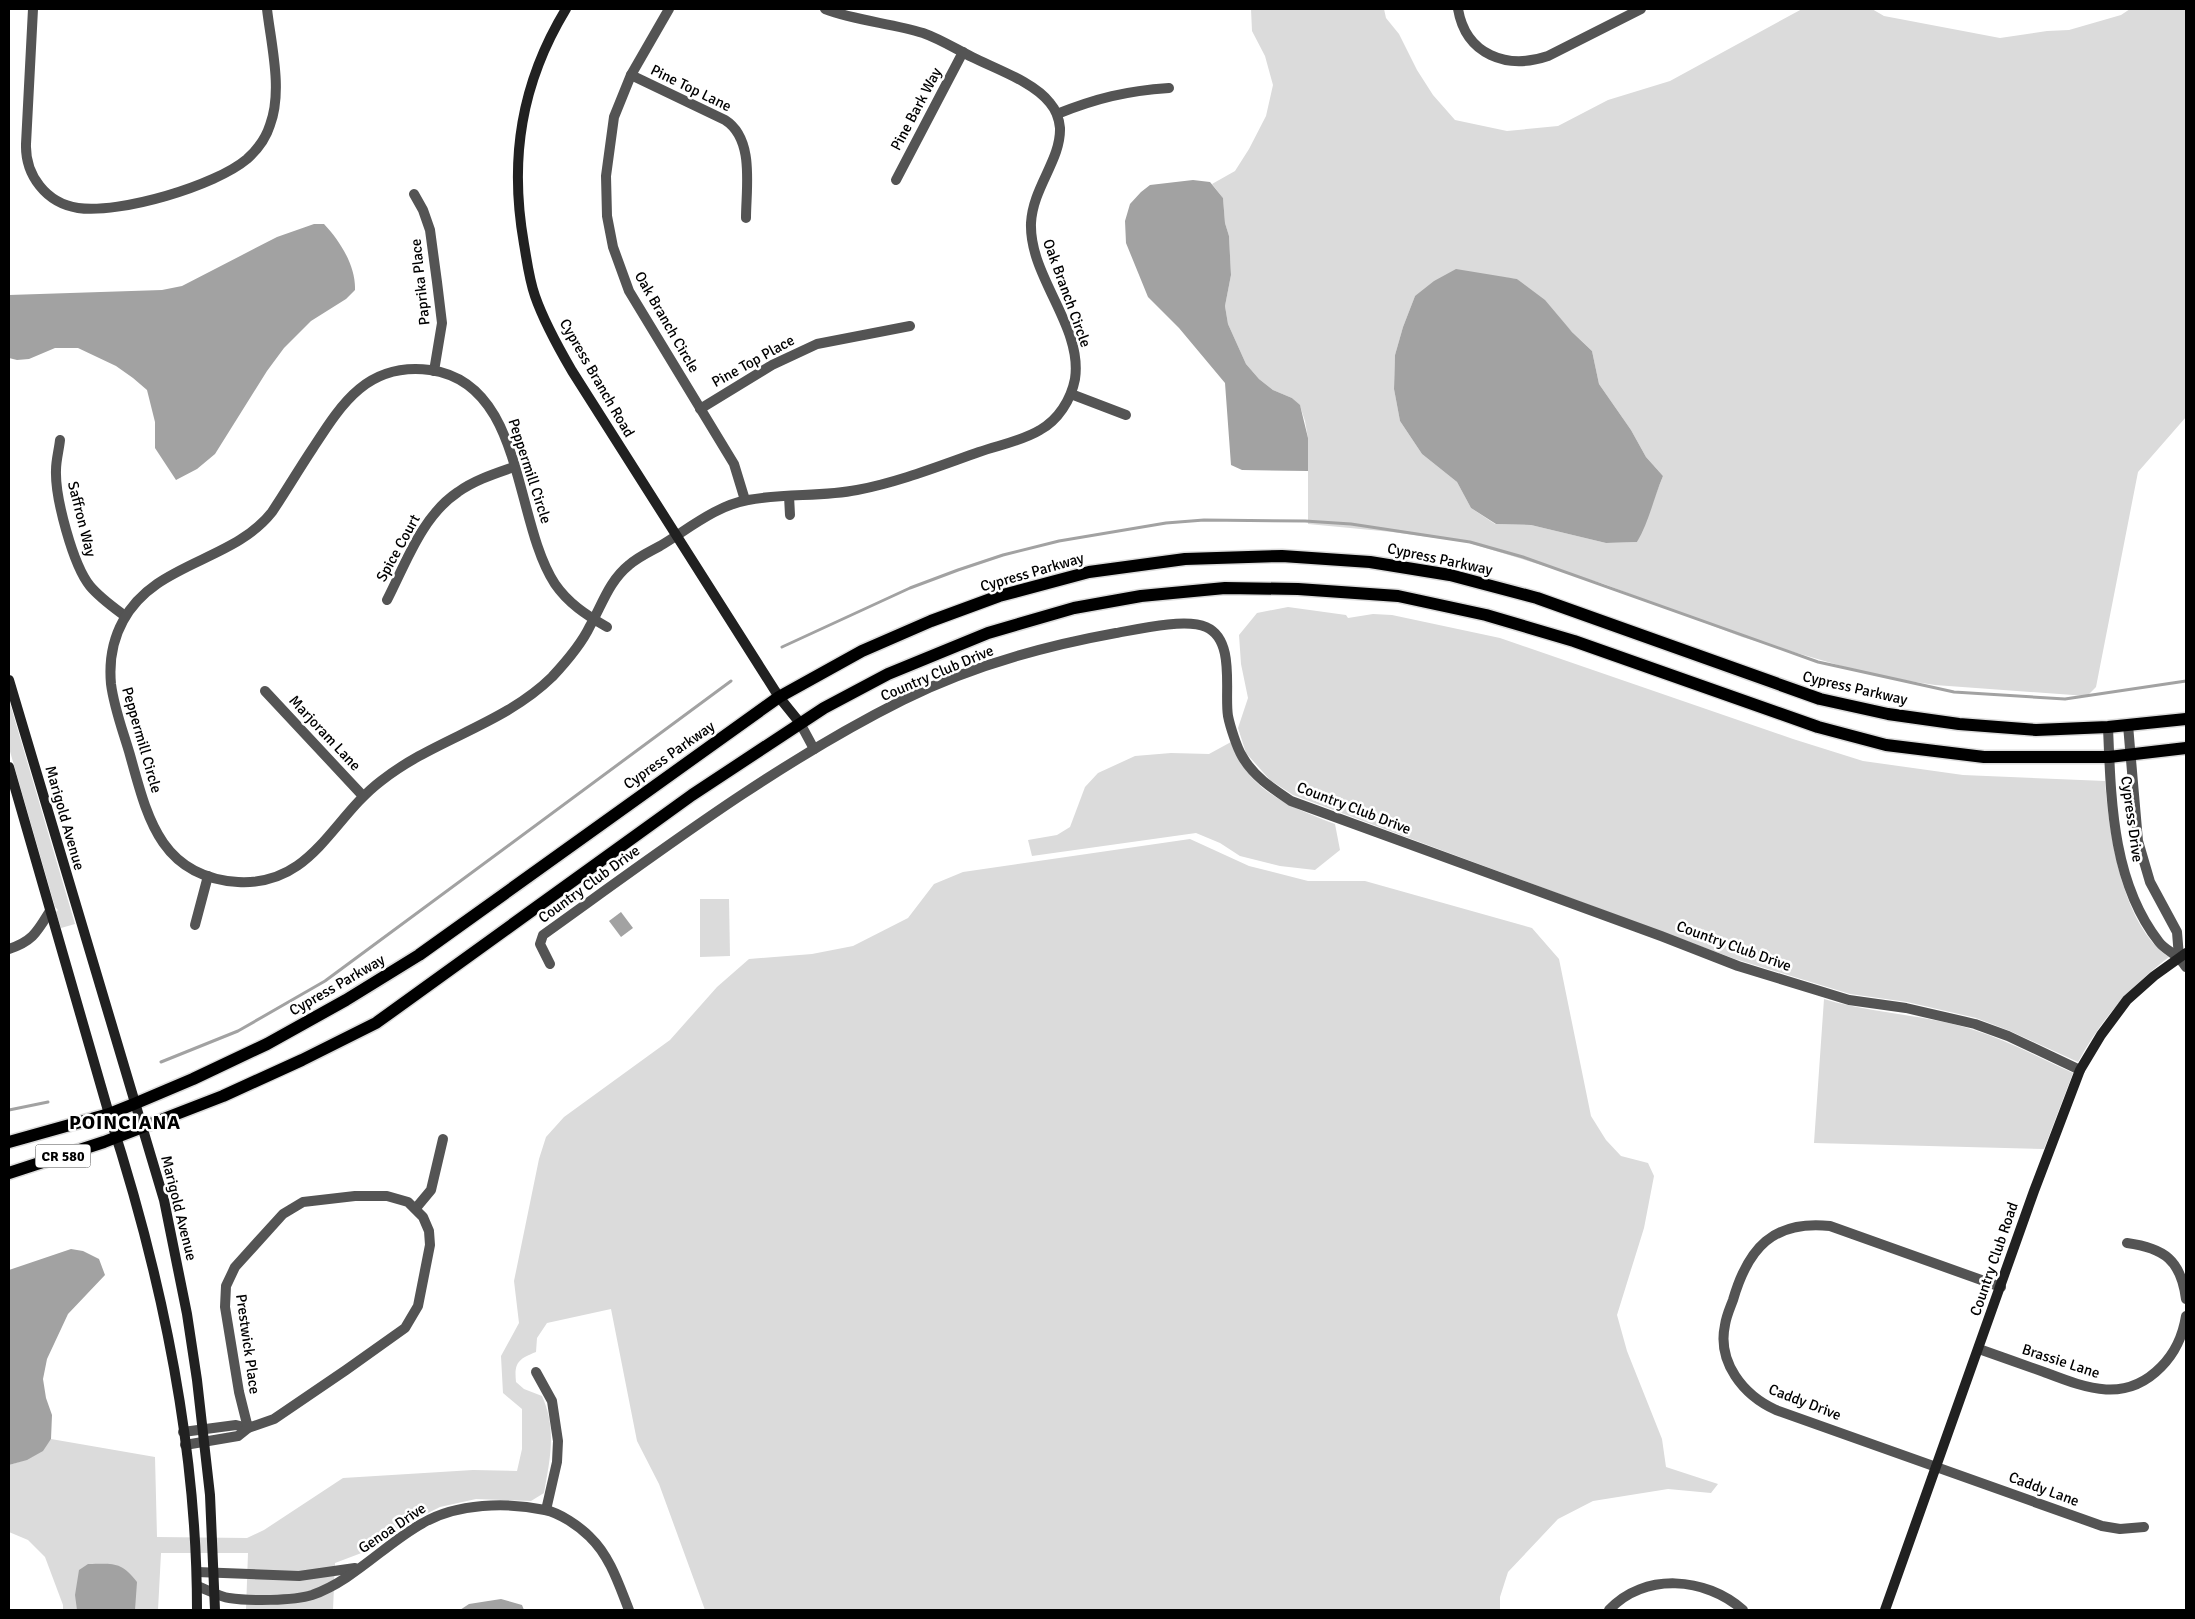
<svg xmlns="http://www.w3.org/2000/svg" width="2195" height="1619" font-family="Signika,sans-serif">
  <rect width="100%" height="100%" fill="#fff"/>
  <g fill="#dbdbdb" fill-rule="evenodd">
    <path d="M1251 9H1384L1386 18 1399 34 1417 70 1433 95 1455 120 1507 131 1558 126 1608 100 1670 81 1802 9H1872L1884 16 2000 38 2047 31 2069 30 2121 15 2130 9H2186V417L2138 472 2096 687 2087 696 1935 685 1876 676 1742 637 1604 584 1466 542 1392 532 1308 524V438L1305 421 1300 406 1292 398 1273 390 1259 379 1246 364 1228 324 1225 306 1231 275 1229 236 1225 223 1223 198 1212 184 1235 171 1249 149 1266 116 1273 85 1265 56 1252 31ZM1499 277 1517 279 1592 351 1599 384 1631 430 1646 457 1663 476 1637 542 1606 543 1531 525 1495 524 1471 508 1457 482 1422 454 1400 421 1394 389 1395 355 1403 327 1415 296Z"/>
    <path d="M1288 607 1346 615 1348 618 1373 614 1392 615 1500 638 1793 739 1863 761 1963 775 2105 781C2109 833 2122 926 2169 957 2129 988 2102 1018 2078 1062L2010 1031 1976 1018 1907 1002 1850 994 1735 959 1293 795 1270 780 1246 753 1238 728 1248 698 1241 664 1239 635 1257 613Z"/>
    <polygon points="9,700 75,924 61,928 56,912 58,910 55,907 9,748"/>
    <path d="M1231 742C1248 791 1290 807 1335 824L1340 850 1315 870 1280 866 1240 856 1220 843 1196 833 1032 856 1028 840 1057 835 1070 827 1085 787 1098 773 1135 756 1171 753 1209 754Z"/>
    <path d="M1190 839 1249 866 1308 881H1365L1532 928 1559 959 1591 1116 1606 1140 1621 1156 1648 1163 1654 1176 1644 1228 1617 1315 1627 1351 1662 1439 1666 1467 1718 1484 1711 1493 1668 1489 1593 1501 1558 1519 1508 1572 1500 1597V1610H705L659 1484 637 1441 611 1309 547 1323 537 1338 536 1352C518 1359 514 1363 516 1382L524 1389 542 1396C557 1429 550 1459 544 1493L531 1501 476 1499 440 1507 404 1525 372 1549 335 1563 333 1610H246L248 1553H161L158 1610H63V1605L45 1557 28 1540 9 1532V1465C28 1460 40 1455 51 1439L155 1457 157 1537 247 1538 264 1530 343 1478 473 1470 517 1471 522 1449V1409L503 1393 501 1356 519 1323 514 1281 539 1159 546 1137 564 1117 670 1040 717 987 749 959 812 954 853 946 908 918 934 884 963 872Z"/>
    <polygon points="700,899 729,899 730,956 700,957"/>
    <path d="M1824 999C1873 1014 1925 1014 1974 1030 2008 1041 2040 1058 2073 1073L2044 1149 1814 1143Z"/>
  </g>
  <g fill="#a2a2a2">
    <polygon points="1193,180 1210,182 1223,198 1225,223 1229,236 1231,275 1225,306 1228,324 1246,364 1259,379 1273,390 1292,398 1300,405 1308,438 1308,471 1242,470 1231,465 1225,383 1179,328 1148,297 1126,243 1125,221 1130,204 1141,192 1150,185"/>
    <path d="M314 224H324C340 241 356 266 355 290L346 299 311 321 284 348 267 371 215 454 197 469 176 480 155 448V422L147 390 133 378 116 366 78 348H55L29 359 17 360 9 358V295L162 290 182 286 277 237Z"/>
    <path d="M1456 269 1517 279 1545 300 1572 332 1592 351 1599 384 1631 430 1646 457 1663 476C1654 497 1649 522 1637 542L1606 543 1531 525 1496 524 1471 508 1457 482 1422 454 1400 421 1394 389 1395 355 1403 327 1415 296 1434 281Z"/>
    <polygon points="621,912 633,928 621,937 609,921"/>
    <polygon points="71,1249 83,1251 99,1259 105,1275 68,1314 47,1359 43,1379 46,1398 52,1415 51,1439 43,1451 27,1460 9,1465 9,1270"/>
    <path d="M88 1564C113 1564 121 1561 137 1582L135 1610H77L75 1595 79 1570Z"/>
    <polygon points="501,1599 522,1605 524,1610 460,1610 469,1604"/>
  </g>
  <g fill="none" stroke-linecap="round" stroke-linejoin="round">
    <g stroke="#a2a2a2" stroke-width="3">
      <polyline points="782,647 910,588 958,570 1003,555 1059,541 1166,523 1204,520 1305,521 1351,524 1470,542 1523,557 1818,662 1954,692 2065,699 2186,681"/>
      <polyline points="161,1062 238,1031 325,981 731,681"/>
      <polyline points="9,1110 48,1102"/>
    </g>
    <g stroke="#dbdbdb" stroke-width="15">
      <g id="primary">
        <polyline points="9,1142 109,1114 134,1104 193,1079 267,1044 346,1000 419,955 779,697 862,651 931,621 999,596 1089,572 1185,559 1282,556 1370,562 1450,575 1537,598 1820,699 1888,714 1959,724 2036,730 2108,727 2186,719"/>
        <polyline points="9,1173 104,1142 223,1096 302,1060 376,1023 692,795 824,708 888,674 988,633 1074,608 1141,596 1225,588 1298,589 1398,596 1486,615 1574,641 1818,727 1886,745 1984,757 2109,757 2186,748"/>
      </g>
    </g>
    <g stroke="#545454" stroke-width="10">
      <path d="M33 9 26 144C25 175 46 203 78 208 120 214 215 186 247 159 257 150 266 138 270 125 283 91 271 44 267 9"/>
      <polyline points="669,9 631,75 614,117 606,176 607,216 613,247 629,291 734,464 745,500"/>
      <path d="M1458 9C1466 55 1507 70 1548 56L1641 9"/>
      <path d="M631 75 725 120C755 139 746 188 746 218"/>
      <path d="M1057 114C1097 98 1126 91 1169 88"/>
      <polyline points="896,180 963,52"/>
      <polyline points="414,194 423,210 430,230 437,282 442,323 434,371"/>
      <polyline points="1071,394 1126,415"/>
      <polyline points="700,409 772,365 817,344 910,326"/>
      <path d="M60 440C59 450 56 460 56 470 55 498 73 565 90 586 100 598 113 607 125 616"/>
      <polyline points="789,496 790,515"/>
      <path d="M387 600C406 563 422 516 458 492 475 480 494 474 514 467"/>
      <path d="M607 627C586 615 568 603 555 584 513 520 525 383 430 370 368 362 342 403 313 448 299 469 286 491 272 512 233 562 154 562 123 621 112 641 109 662 111 684 114 708 123 731 130 755 147 816 160 877 238 882 312 886 331 819 381 781 434 739 503 725 552 677 566 662 581 645 590 626 602 605 609 581 629 565 638 557 649 552 660 546 687 530 717 505 748 500 784 493 822 497 857 490 899 482 939 466 979 452 999 445 1022 441 1040 430 1058 420 1071 400 1075 379 1083 326 1029 277 1031 223 1033 187 1061 160 1060 128 1059 118 1056 110 1050 103 1034 82 996 69 972 57 956 49 940 39 923 33 891 23 857 21 825 9"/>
      <polyline points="265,691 363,796"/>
      <polyline points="800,723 814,749"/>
      <polyline points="2128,725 2138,841 2150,882 2177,932 2179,957"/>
      <path d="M2108 727C2111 800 2112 882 2159 942 2167 952 2177 953 2186 967"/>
      <polyline points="195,925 208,876"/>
      <path d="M9 949C33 941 37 932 50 911"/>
      <path d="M550 964 540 944 543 935C659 852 775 764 903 700 969 667 1044 646 1116 633 1138 629 1186 618 1206 627 1236 640 1224 692 1228 716 1230 726 1237 748 1242 756 1253 776 1273 789 1291 801L1661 936 1738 966 1849 1000 1906 1008 1975 1024 2008 1036 2080 1070"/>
      <polyline points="416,1208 431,1190 443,1139"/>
      <path d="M2127 1243C2164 1248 2181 1260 2186 1299"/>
      <path d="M2001 1287 1830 1226C1773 1220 1748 1248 1733 1300 1730 1308 1726 1317 1725 1325 1717 1362 1743 1395 1776 1410L2102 1526 2120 1529 2144 1527"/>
      <path d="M1979 1349C2001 1357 2022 1364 2044 1372 2086 1388 2125 1404 2161 1367 2175 1353 2183 1335 2186 1316"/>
      <polyline points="536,1372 552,1401 558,1441 557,1462 546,1510"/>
      <polyline points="183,1432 236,1425 248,1428"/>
      <polyline points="185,1445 238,1436 248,1428 274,1419 346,1370 405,1328 418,1306 430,1245 429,1231 423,1217 408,1202 387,1196 355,1196 303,1202 283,1214 235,1267 226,1286 225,1307 239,1392 248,1428"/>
      <polyline points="197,1572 299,1576 355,1568"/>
      <path d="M197 1586C206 1589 220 1597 229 1598 249 1601 293 1601 312 1595 353 1581 386 1543 423 1523 457 1503 507 1502 545 1510 560 1513 579 1526 590 1537 610 1556 619 1585 629 1610"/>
      <path d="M1609 1610C1644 1572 1706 1577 1743 1610"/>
    </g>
    <g stroke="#212121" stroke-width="10">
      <path d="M566 9C521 83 509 159 524 244 527 261 529 279 535 296 544 322 558 347 572 371L779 697 800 723"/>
      <polyline points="9,680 164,1200 187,1314 197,1380 210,1495 215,1610"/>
      <path d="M9 767 109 1114C160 1271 197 1444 197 1610"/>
      <polyline points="1885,1610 2034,1191 2080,1070 2101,1035 2127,1000 2154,976 2186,953"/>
    </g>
    <use href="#primary" stroke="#000" stroke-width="12"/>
  </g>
  <g text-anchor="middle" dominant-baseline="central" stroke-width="5" stroke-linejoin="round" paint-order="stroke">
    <rect fill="#fff" stroke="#4c4c4c" stroke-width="1" x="35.5" y="1144.5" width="55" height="23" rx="4"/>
    <g font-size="14" font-weight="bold" fill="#000">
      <text x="63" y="1156">CR 580</text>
    </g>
    <g font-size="15" fill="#000" stroke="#fff">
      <text transform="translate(691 88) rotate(26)">Pine Top Lane</text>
      <text transform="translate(916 109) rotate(-62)">Pine Bark Way</text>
      <text transform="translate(420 282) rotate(-96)">Paprika Place</text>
      <text transform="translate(1067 293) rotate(70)">Oak Branch Circle</text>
      <text transform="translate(667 322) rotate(60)">Oak Branch Circle</text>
      <text transform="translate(753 361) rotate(-29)">Pine Top Place</text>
      <text transform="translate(597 378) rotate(60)">Cypress Branch Road</text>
      <text transform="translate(530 471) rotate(72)">Peppermill Circle</text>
      <text transform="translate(82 519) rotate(76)">Saffron Way</text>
      <text transform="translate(398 548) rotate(-61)">Spice Court</text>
      <text transform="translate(1440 559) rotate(12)">Cypress Parkway</text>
      <text transform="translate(1032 572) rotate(-16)">Cypress Parkway</text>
      <text transform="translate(937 673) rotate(-23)">Country Club Drive</text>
      <text transform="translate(1855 688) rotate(13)">Cypress Parkway</text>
      <text transform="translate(325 733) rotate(47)">Marjoram Lane</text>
      <text transform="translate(142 740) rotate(74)">Peppermill Circle</text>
      <text transform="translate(669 755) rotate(-35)">Cypress Parkway</text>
      <text transform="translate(1354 808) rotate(21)">Country Club Drive</text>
      <text transform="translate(65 818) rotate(74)">Marigold Avenue</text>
      <text transform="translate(2132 819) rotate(82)">Cypress Drive</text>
      <text transform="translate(589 884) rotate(-36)">Country Club Drive</text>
      <text transform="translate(1734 946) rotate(20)">Country Club Drive</text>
      <text transform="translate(337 985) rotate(-30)">Cypress Parkway</text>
      <text transform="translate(179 1208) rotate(76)">Marigold Avenue</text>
      <text transform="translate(1994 1259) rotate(-71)">Country Club Road</text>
      <text transform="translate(248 1344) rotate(82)">Prestwick Place</text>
      <text transform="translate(2061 1361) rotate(18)">Brassie Lane</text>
      <text transform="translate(1805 1402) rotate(21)">Caddy Drive</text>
      <text transform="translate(2044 1489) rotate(20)">Caddy Lane</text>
      <text transform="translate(392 1528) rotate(-34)">Genoa Drive</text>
    </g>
    <g font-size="20" font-weight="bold" letter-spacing="1" fill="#000" stroke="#fff">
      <text x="125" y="1122">POINCIANA</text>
    </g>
  </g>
  <rect width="2195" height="1619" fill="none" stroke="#000000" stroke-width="20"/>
</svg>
